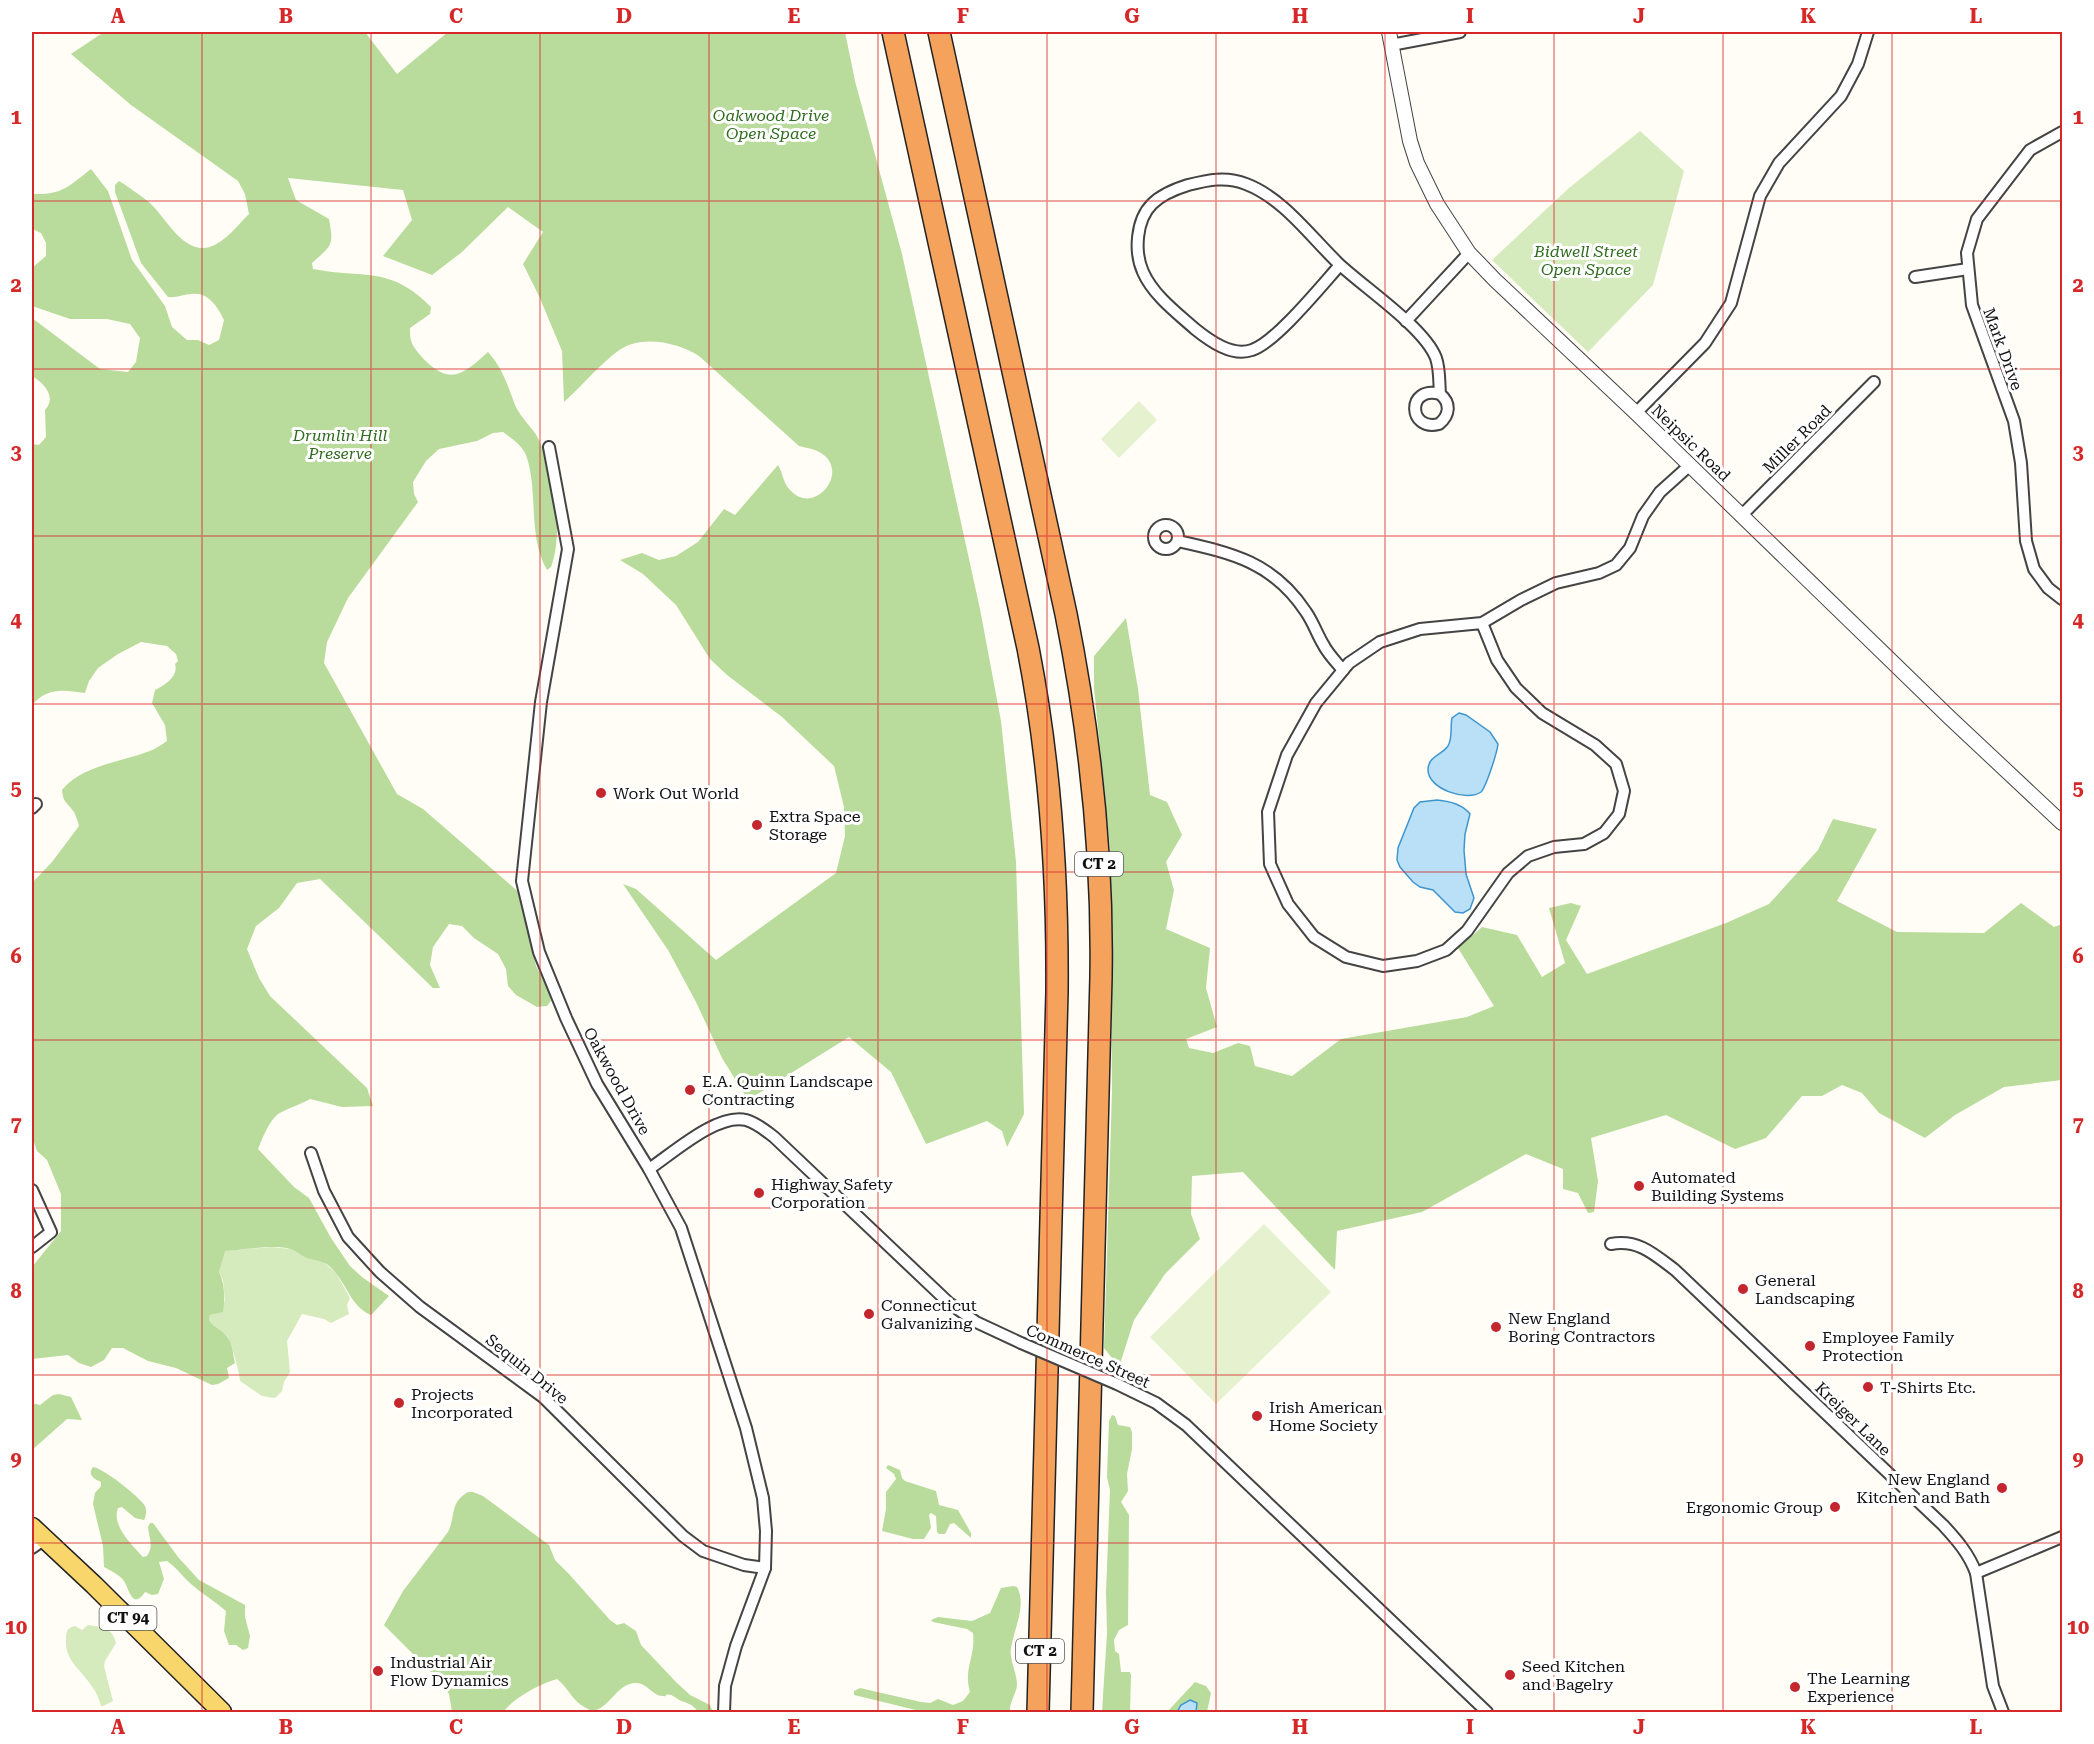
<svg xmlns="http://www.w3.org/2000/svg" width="2094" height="1744" font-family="'Roboto Serif',serif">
  <rect width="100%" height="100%" fill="#fffdf5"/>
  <g fill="#d5ebbd">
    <polygon points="1640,131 1684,171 1653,285 1588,352 1492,260 1569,188"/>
    <path d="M272 1247 290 1249 305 1257 322 1261 336 1273 350 1298 347 1305 349 1314 331 1323 324 1319 302 1314 287 1341 290 1372 284 1382 282 1391 275 1398 262 1396 240 1381C240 1375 231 1340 227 1336 221 1330 214 1327 209 1320L210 1315 215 1314 225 1301 223 1280 219 1272 224 1251Z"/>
    <path d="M88 1625C102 1627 112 1627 116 1643L105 1661 104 1666 113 1701 103 1706H101C99 1699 97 1693 93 1688 83 1671 64 1661 66 1639 66 1631 67 1628 75 1626L82 1630Z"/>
  </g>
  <g fill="#b9dc9c">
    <path d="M104 32H365L397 74 448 32H845L855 81 902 254 980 609 1001 721 1016 862 1024 1114 1007 1147 1002 1131 987 1121 926 1144 891 1072 849 1037 748 1100 722 1058 696 1002 668 950 623 884 636 889 716 960 836 873 845 836 844 807 834 766 782 717 727 675 710 659 676 605 643 574 620 560 642 553 659 560 676 556 698 542 724 509 735 515 778 465C783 473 783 483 790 490 814 517 851 472 821 453 815 449 807 448 799 446L699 356C678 342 640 334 618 351 599 365 582 386 564 402L562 351 539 296 523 264 543 232 508 207 462 252 432 275 383 256 412 220 403 190 288 178 296 200 329 219C334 246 332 245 312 263L313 269C363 279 390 265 431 307L430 314 410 328C410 335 410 341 414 347 422 359 441 379 457 374 469 370 479 360 488 352 502 367 508 386 515 405 521 419 533 427 539 440 554 474 564 532 551 567L547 570C527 535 539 492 526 455 522 445 511 438 503 432L493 433 477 441 439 449 426 461 413 482 414 494 418 502 348 598 327 642 324 663 397 794 423 809 521 894 536 966 548 988 551 1001 547 1006 537 1007 516 995 508 986 506 969 498 954 474 938 462 926 449 924 433 947 430 965 440 988H433L320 879 297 883 279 908 256 926 247 949 259 978 270 996 367 1088 373 1106 342 1107 310 1099C301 1104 284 1110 278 1114 268 1123 263 1137 258 1149L294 1187 309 1198 331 1238 350 1266 362 1277 389 1296 371 1315C353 1307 349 1291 338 1276 328 1262 323 1262 307 1258 301 1256 296 1251 290 1249 275 1244 242 1250 225 1251L219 1272C225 1284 225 1299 223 1312L210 1315 209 1320C214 1328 223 1330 228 1338 233 1345 233 1355 235 1363L227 1368 229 1378 218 1384 212 1385 176 1368 148 1361 123 1348H112L104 1360 91 1367 79 1363 68 1355 32 1359V1267L61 1231V1194L47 1160 37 1151 32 1137V883L52 862 79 826C78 822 76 816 74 812 67 802 63 803 62 790 81 766 120 762 147 752 154 750 161 745 167 741L165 725 152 703 155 690C165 685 179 676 175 664L178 661 176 654 167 646 141 642 118 654 98 668 89 681 85 693C63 690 48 687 32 705V444L39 445 46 437 45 410C57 397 44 383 32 376V318L100 369 128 372 136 362 140 338 130 324 107 319H70L32 306V268L46 256V243L41 233 32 229V194C62 195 68 187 91 169L108 191 132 260 165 306 172 327 187 340H198L209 345 219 340 224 320C218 307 208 292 192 294 184 294 177 298 168 297L141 263 115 192V185L119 181 124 184C132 190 142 196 150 203 166 218 184 255 210 247 225 242 238 225 249 214L245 194 238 181 131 105 71 54Z"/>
    <polygon points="1126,618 1138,689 1150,795 1167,802 1182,835 1166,862 1174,890 1166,929 1210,948 1206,988 1217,1027 1186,1039 1189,1048 1213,1053 1238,1043 1250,1046 1255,1066 1292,1076 1341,1039 1467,1017 1494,1006 1458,948 1482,927 1517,935 1542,977 1565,963 1549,908 1571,903 1581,906 1566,940 1587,974 1726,923 1769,904 1818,850 1833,819 1877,829 1837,901 1897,932 1984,933 2021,903 2054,927 2062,924 2062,1080 2004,1087 1955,1115 1925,1138 1879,1113 1862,1093 1842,1085 1822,1096 1802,1096 1766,1138 1735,1149 1666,1115 1591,1138 1598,1181 1594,1212 1588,1213 1578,1193 1563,1189 1563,1169 1526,1154 1422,1212 1337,1231 1335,1270 1243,1172 1192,1176 1191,1214 1200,1239 1165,1274 1134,1320 1119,1367 1104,1348 1112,1092 1110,848 1094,688 1094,656"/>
    <polygon points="59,1394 71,1397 82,1420 67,1419 32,1450 32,1403 40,1405 53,1395"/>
    <polygon points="1112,1415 1115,1416 1118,1425 1130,1427 1132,1432 1132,1449 1127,1474 1128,1491 1121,1502 1129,1515 1128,1625 1119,1630 1114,1640 1115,1651 1119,1654 1121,1672 1130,1672 1131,1675 1130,1712 1102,1712 1107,1633 1106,1592 1110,1490 1107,1477 1109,1421"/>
    <polygon points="888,1465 900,1470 902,1478 905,1481 936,1491 939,1505 958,1510 971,1533 971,1538 954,1523 950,1524 945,1534 939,1534 937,1532 936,1516 931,1513 929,1515 931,1528 924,1539 913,1539 882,1531 886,1509 886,1492 896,1479 894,1474 886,1468"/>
    <path d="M93 1467C103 1468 140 1497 145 1506 147 1511 146 1516 144 1520L135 1518 122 1507 118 1508C111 1525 132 1545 143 1557L147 1556C154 1546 149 1538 148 1527L150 1523H153L178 1557 199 1580 245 1605V1617L250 1636 248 1648 243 1650 236 1645H229L224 1631 226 1611C215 1601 202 1594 191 1584 183 1577 177 1568 167 1561L159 1562 164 1579 158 1594 152 1595 145 1592C132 1611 129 1588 124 1581 120 1575 111 1571 104 1567L103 1546 93 1504 95 1493 101 1486V1482C94 1479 87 1475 93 1467Z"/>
    <path d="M468 1492H473L483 1496 549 1545 555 1560 569 1574 610 1620 617 1625 624 1623 636 1631 641 1645 676 1682 690 1695 710 1705 713 1712H698C692 1703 688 1704 679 1700 678 1699 672 1695 671 1695 663 1693 669 1697 662 1696 652 1695 647 1683 636 1683 617 1683 611 1707 593 1711 571 1703 572 1691 557 1679 539 1684 514 1698 503 1712H452L449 1694 436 1677 384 1625 403 1591 448 1532C456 1517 449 1503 468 1492Z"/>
    <path d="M1013 1586 1017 1587C1027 1605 1014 1629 1011 1648 1009 1660 1017 1672 1017 1685 1016 1695 1009 1702 1010 1712H924L854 1695V1691L860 1688 921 1702 930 1703 938 1699 953 1705 963 1701 970 1692C963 1668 976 1656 973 1633L967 1629 933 1622 931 1620 938 1617 972 1621 990 1613 1001 1588Z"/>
    <polygon points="1195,1682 1206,1686 1211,1693 1207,1712 1196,1712 1197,1710 1167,1712"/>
  </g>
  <g fill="#e6f2cf">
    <polygon points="1139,401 1157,420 1119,458 1101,439"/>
    <polygon points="1264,1224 1331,1292 1216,1404 1150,1337"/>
  </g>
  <g fill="#b9e0f7" stroke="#3f96cf" stroke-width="1.5">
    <path d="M1459 713 1466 715 1490 732 1498 744C1497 753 1486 787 1481 792 1467 802 1428 789 1428 770 1428 756 1442 755 1448 746 1453 737 1450 727 1452 718Z"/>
    <path d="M1437 800C1449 801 1463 805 1470 814L1465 834 1464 850 1466 874 1474 898 1470 909 1463 913 1455 912 1433 890 1420 887 1413 882 1400 867 1397 860 1398 848 1414 808 1420 802Z"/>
    <polygon points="1190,1700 1197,1703 1196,1712 1177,1712 1181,1705"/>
  </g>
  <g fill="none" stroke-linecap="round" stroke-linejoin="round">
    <g stroke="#444" stroke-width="14">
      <g id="minor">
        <polyline points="1391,45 1460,32"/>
        <polyline points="2062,132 2030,150 1977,219 1967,253 1972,305 2014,421 2021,463 2026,541 2034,569 2048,588 2062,599"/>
        <path d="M1340 265C1322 285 1275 343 1252 350 1232 357 1210 341 1195 329 1177 313 1153 295 1143 272 1134 252 1136 220 1152 204 1162 194 1175 189 1188 185 1208 180 1226 176 1246 184 1283 198 1310 236 1338 263 1363 287 1424 327 1436 358 1440 370 1439 382 1440 394 1451 403 1450 415 1439 424 1408 432 1406 385 1440 394"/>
        <polyline points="1915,277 1968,269"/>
        <polyline points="1406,321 1469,253"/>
        <polyline points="1636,413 1705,343 1731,303 1760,196 1779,163 1841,96 1858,64 1868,32"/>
        <polyline points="549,447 568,549 541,702 522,881 539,952 566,1018 597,1084 649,1169 681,1228 746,1428 763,1498 766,1531 765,1568 736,1646 725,1686 724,1712"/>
        <polyline points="1741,516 1874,382"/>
        <circle cx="1166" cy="537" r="12"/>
        <path d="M1178 541C1232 553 1273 562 1306 612 1313 622 1317 634 1323 644 1328 654 1336 662 1343 670"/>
        <polyline points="1482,623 1497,660 1516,688 1542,713 1595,745 1616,764 1624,791 1619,814 1604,833 1584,844 1554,847 1528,856 1508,873 1467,931 1446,950 1417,961 1383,966 1346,957 1314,937 1288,904 1270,864 1268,812 1287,755 1316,703 1349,663 1380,642 1420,629 1482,623 1521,600 1556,583 1599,573 1616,565 1630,548 1643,516 1660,492 1690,465"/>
        <polyline points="32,808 36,804"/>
        <polyline points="311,1153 324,1191 348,1237 380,1272 420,1307 543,1397 683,1536 703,1551 744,1565 765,1568"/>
        <path d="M649 1169C673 1153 717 1113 746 1120 757 1123 766 1131 774 1137L949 1303 976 1322 1021 1343"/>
        <polyline points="32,1190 51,1232 32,1247"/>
        <path d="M1611 1244C1638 1239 1654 1254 1675 1270L1943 1525C1957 1540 1969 1554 1976 1573L1993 1686 2003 1712"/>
        <polyline points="1117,1384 1156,1403 1186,1425 1487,1712"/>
        <polyline points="32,1548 45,1539"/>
        <polyline points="1976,1573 2062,1537"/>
      </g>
    </g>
    <g stroke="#444" stroke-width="16">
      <polyline id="tertiary" points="1389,32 1410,141 1417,163 1437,204 1469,253 1495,280 1636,413 1949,717 2062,823"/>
    </g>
    <g stroke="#222" stroke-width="21">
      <polyline id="primary" points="32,1527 94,1585 222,1712"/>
    </g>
    <g stroke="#222" stroke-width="24">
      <g id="motorway">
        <path d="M893 32 1028 648C1050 761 1058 876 1057 992L1038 1712"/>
        <path d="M939 32 1066 614C1090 734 1103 855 1101 977L1082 1712"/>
      </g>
    </g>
    <use href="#minor" stroke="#fff" stroke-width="10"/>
    <use href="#tertiary" stroke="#fff" stroke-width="14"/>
    <use href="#primary" stroke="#f9d66b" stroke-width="18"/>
    <use href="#motorway" stroke="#f5a25d" stroke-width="21"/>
    <g stroke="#444" stroke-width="14" stroke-linecap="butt">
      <polyline id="minor-bridge" points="1021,1343 1117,1384"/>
    </g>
    <use href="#minor-bridge" stroke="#fff" stroke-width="10"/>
  </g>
  <path fill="none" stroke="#d62828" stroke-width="1.5" stroke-opacity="0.55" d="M202 32V1712M371 32V1712M540 32V1712M709 32V1712M878 32V1712M1047 32V1712M1216 32V1712M1385 32V1712M1554 32V1712M1723 32V1712M1892 32V1712M32 201H2062M32 369H2062M32 536H2062M32 704H2062M32 872H2062M32 1040H2062M32 1208H2062M32 1375H2062M32 1543H2062"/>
  <g fill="#c4262e" stroke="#fff" stroke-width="2">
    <circle cx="601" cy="793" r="6"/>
    <circle cx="757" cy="825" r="6"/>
    <circle cx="690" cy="1090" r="6"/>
    <circle cx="1639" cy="1186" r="6"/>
    <circle cx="759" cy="1193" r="6"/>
    <circle cx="1743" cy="1289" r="6"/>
    <circle cx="869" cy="1314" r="6"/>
    <circle cx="1496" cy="1327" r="6"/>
    <circle cx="1810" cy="1346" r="6"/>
    <circle cx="1868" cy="1387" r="6"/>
    <circle cx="399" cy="1403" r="6"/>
    <circle cx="1257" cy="1416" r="6"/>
    <circle cx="2002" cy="1488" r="6"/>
    <circle cx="1835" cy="1507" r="6"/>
    <circle cx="378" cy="1671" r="6"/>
    <circle cx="1510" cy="1675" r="6"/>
    <circle cx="1795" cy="1687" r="6"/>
  </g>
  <g text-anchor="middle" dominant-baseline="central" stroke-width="6" stroke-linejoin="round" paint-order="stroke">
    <g fill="#fff" stroke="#585858" stroke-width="1.5">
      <rect x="1075" y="852" width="48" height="24" rx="4.5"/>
      <rect x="99.5" y="1606" width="57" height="24" rx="4.5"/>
      <rect x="1016" y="1639" width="48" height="24" rx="4.5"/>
    </g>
    <g font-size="15" font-weight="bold" fill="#111">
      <text x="1099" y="864">CT 2</text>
      <text x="128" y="1618">CT 94</text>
      <text x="1040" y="1651">CT 2</text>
    </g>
    <g font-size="16" font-style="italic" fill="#2f6b1f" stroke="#fff">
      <text x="771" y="115">Oakwood Drive<tspan x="771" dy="18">Open Space</tspan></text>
      <text x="1586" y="251">Bidwell Street<tspan x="1586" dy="18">Open Space</tspan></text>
      <text x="340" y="435">Drumlin Hill<tspan x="340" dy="18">Preserve</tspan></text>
    </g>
    <g font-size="16" fill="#111" stroke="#fff">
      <text transform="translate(2003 349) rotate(70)">Mark Drive</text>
      <text transform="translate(1797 439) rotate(-45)">Miller Road</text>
      <text transform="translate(1691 443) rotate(44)">Neipsic Road</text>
      <text transform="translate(617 1081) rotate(61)">Oakwood Drive</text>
      <text transform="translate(1088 1356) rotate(24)">Commerce Street</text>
      <text transform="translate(527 1369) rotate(39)">Sequin Drive</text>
      <text transform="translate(1853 1419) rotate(44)">Kreiger Lane</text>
    </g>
    <g font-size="16" fill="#111" stroke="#fff" text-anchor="start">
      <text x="613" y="793">Work Out World</text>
      <text x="769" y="816">Extra Space<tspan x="769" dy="18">Storage</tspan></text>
      <text x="702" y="1081">E.A. Quinn Landscape<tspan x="702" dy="18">Contracting</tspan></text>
      <text x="1651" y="1177">Automated<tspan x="1651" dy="18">Building Systems</tspan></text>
      <text x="771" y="1184">Highway Safety<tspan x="771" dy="18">Corporation</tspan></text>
      <text x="1755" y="1280">General<tspan x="1755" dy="18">Landscaping</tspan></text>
      <text x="881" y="1305">Connecticut<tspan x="881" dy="18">Galvanizing</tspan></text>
      <text x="1508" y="1318">New England<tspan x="1508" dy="18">Boring Contractors</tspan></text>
      <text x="1822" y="1337">Employee Family<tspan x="1822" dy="18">Protection</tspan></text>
      <text x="1880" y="1387">T-Shirts Etc.</text>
      <text x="411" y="1394">Projects<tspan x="411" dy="18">Incorporated</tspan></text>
      <text x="1269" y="1407">Irish American<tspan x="1269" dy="18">Home Society</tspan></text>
      <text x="1990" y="1479" text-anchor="end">New England<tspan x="1990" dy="18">Kitchen and Bath</tspan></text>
      <text x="1823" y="1507" text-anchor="end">Ergonomic Group</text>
      <text x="390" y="1662">Industrial Air<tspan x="390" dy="18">Flow Dynamics</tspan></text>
      <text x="1522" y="1666">Seed Kitchen<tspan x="1522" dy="18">and Bagelry</tspan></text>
      <text x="1807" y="1678">The Learning<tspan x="1807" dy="18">Experience</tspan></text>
    </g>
  </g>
  <rect width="2094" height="1744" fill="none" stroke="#ffffff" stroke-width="66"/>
  <rect x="33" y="33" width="2028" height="1678" fill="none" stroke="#d62828" stroke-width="2"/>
  <g font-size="20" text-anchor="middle" font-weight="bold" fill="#d62828">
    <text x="118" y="23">A</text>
    <text x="286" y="23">B</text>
    <text x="456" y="23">C</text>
    <text x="624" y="23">D</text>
    <text x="794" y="23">E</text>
    <text x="963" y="23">F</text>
    <text x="1132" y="23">G</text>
    <text x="1300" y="23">H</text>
    <text x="1470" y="23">I</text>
    <text x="1639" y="23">J</text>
    <text x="1808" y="23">K</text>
    <text x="1976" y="23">L</text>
    <text x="16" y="124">1</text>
    <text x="2078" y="124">1</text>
    <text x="16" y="292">2</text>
    <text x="2078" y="292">2</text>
    <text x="16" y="459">3</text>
    <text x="2078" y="459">3</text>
    <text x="16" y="627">4</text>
    <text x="2078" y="627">4</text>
    <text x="16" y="795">5</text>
    <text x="2078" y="795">5</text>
    <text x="16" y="963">6</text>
    <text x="2078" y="963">6</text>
    <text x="16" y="1131">7</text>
    <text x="2078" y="1131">7</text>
    <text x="16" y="1298">8</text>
    <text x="2078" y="1298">8</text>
    <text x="16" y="1466">9</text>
    <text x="2078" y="1466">9</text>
    <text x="16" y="1634">10</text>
    <text x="2078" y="1634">10</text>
    <text x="118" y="1734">A</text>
    <text x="286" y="1734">B</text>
    <text x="456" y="1734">C</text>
    <text x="624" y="1734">D</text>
    <text x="794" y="1734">E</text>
    <text x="963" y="1734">F</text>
    <text x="1132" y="1734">G</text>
    <text x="1300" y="1734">H</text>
    <text x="1470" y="1734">I</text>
    <text x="1639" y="1734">J</text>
    <text x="1808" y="1734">K</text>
    <text x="1976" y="1734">L</text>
  </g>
</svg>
